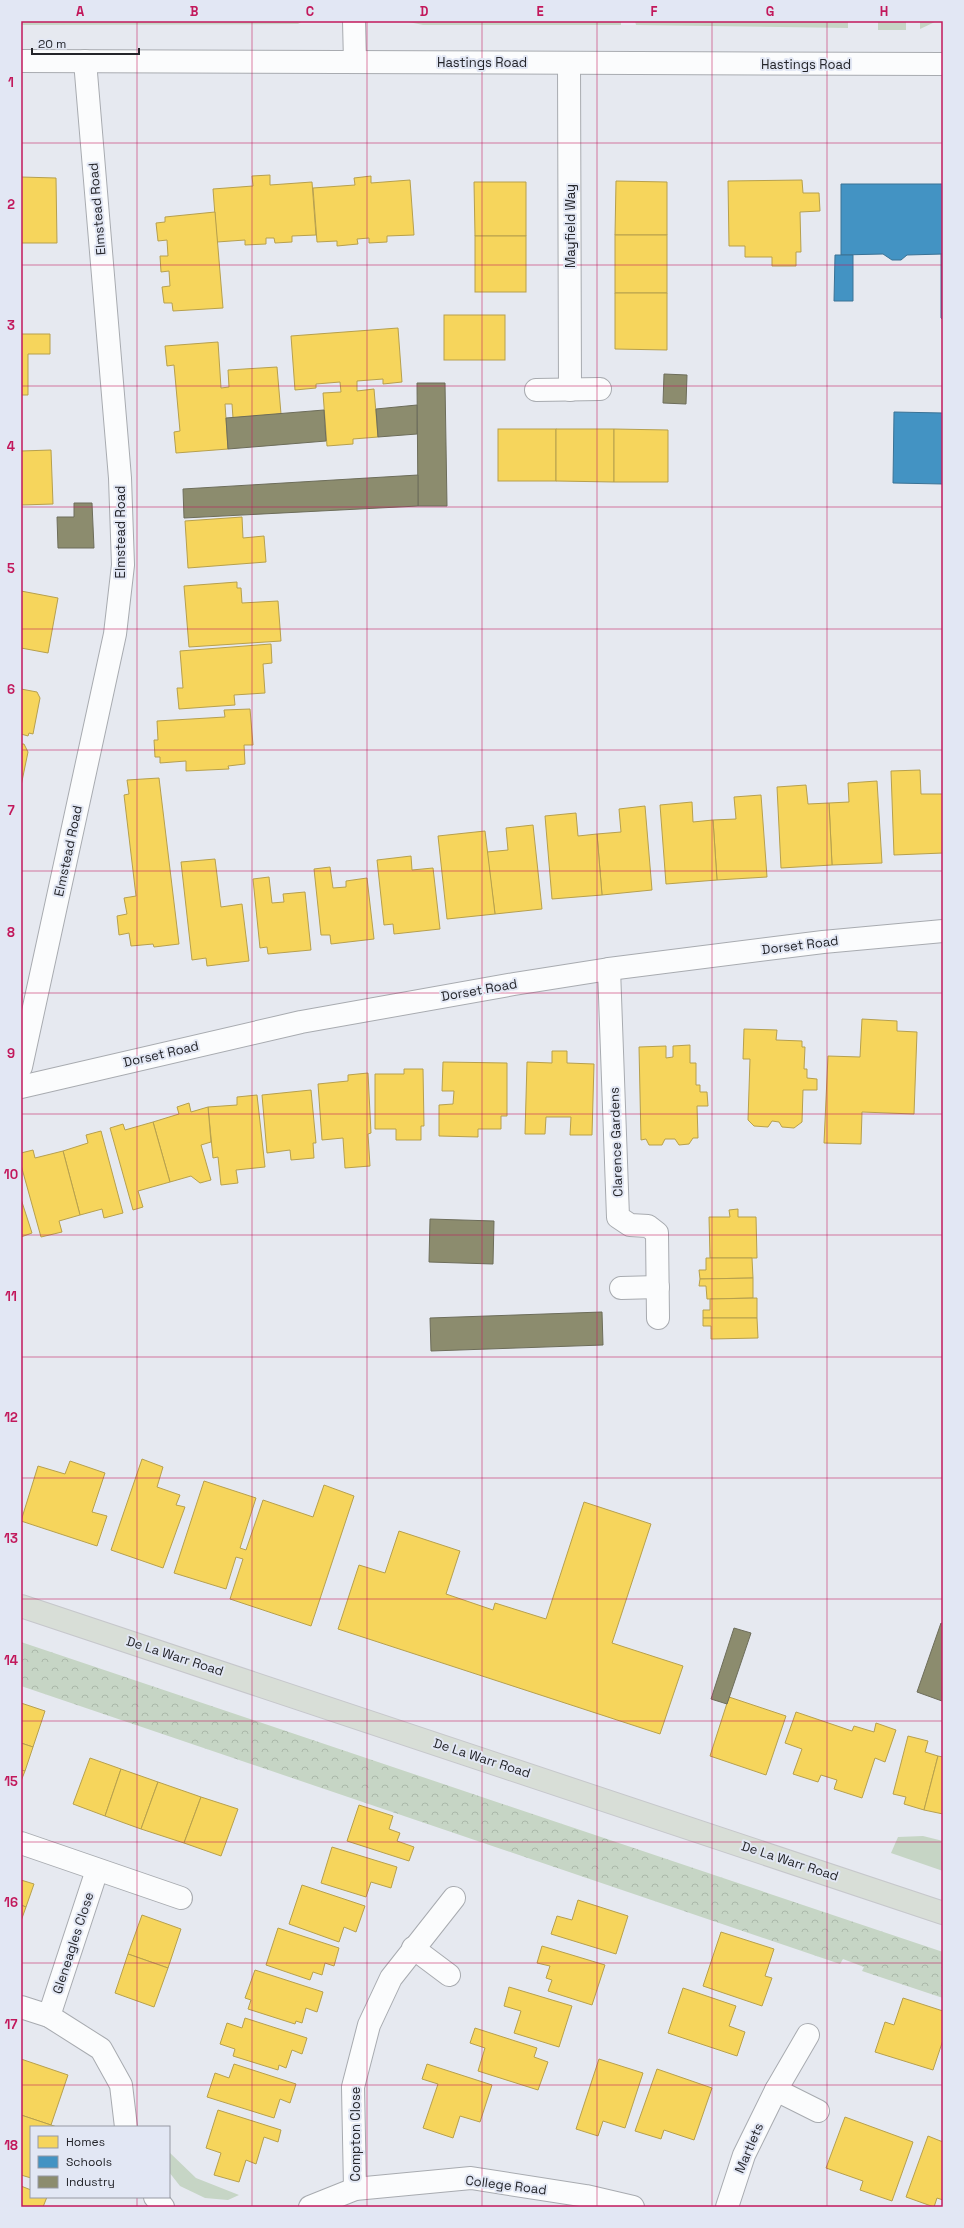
<svg xmlns="http://www.w3.org/2000/svg" width="964" height="2228" font-family="'Space Grotesk',sans-serif">
  <defs>
    <pattern id="forest-crowns" width="20" height="18" patternUnits="userSpaceOnUse"><rect width="20" height="18" fill="#c6d5c5"/><path d="M2 6a3 3 0 1 1 6 0M12 15a3 3 0 1 1 6 0" fill="none" stroke="#aab7a9"/></pattern>
  </defs>
  <rect width="100%" height="100%" fill="#e6e9f0"/>
  <g fill="#c6d5c5">
    <polygon points="21,21 303,21 298,24 21,25"/>
    <polygon points="404,21 621,21 621,25 423,25"/>
    <polygon points="635,21 848,21 848,28 636,25"/>
    <rect x="878" y="21" width="28" height="9"/>
    <polygon points="920,21 937,21 920,29"/>
    <polygon points="923,1836 943,1841 943,1871 891,1853 898,1837"/>
    <polygon points="169,2152 196,2178 239,2195 228,2200 205,2198 180,2186 169,2172"/>
  </g>
  <polygon fill="url(#forest-crowns)" points="21,1642 943,1952 943,1998 862,1971 864,1967 843,1959 840,1964 21,1686"/>
  <g fill="#f6d55c" stroke="#b7a04d">
    <polygon points="270,175 270,185 312,182 316,235 292,236 292,242 275,243 274,238 266,238 266,244 245,245 245,240 217,242 213,189 253,186 252,176"/>
    <polygon points="371,176 371,183 410,180 414,235 387,236 387,242 369,243 369,238 357,239 358,244 337,246 337,241 317,242 313,188 355,185 354,178"/>
    <polygon points="21,177 56,178 57,243 21,243"/>
    <polygon points="802,180 803,193 819,193 820,211 800,212 801,252 796,252 796,266 772,266 772,257 745,257 745,246 729,246 728,181"/>
    <polygon points="616,181 667,182 667,235 615,235"/>
    <polygon points="474,182 526,182 526,236 475,236"/>
    <polygon points="215,212 223,308 173,311 172,303 164,303 162,287 170,286 169,271 161,272 160,256 168,256 167,240 158,241 156,223 165,222 165,217"/>
    <rect x="615" y="235" width="52" height="58"/>
    <rect x="475" y="236" width="51" height="56"/>
    <polygon points="615,293 667,293 667,350 615,349"/>
    <rect x="444" y="315" width="61" height="45"/>
    <polygon points="398,328 402,382 383,384 383,379 357,381 357,391 374,389 378,437 353,439 353,444 327,446 323,393 341,392 340,382 316,384 316,388 295,390 291,336"/>
    <polygon points="21,334 50,334 50,354 28,354 28,395 21,395"/>
    <polygon points="218,342 221,388 229,387 228,370 277,367 281,414 233,418 232,404 225,404 228,449 176,453 174,432 180,431 174,365 167,366 165,346"/>
    <rect x="498" y="429" width="58" height="52"/>
    <polygon points="556,429 614,429 614,482 556,481"/>
    <polygon points="614,429 668,430 668,482 614,482"/>
    <polygon points="51,450 53,504 21,505 21,451"/>
    <polygon points="242,517 243,538 264,536 266,562 188,568 185,521"/>
    <polygon points="237,582 237,588 241,588 242,603 278,601 281,641 189,647 184,586"/>
    <polygon points="21,591 58,598 48,653 21,648"/>
    <polygon points="271,644 272,663 263,664 265,693 234,695 235,705 179,709 177,688 183,688 180,651"/>
    <polygon points="21,689 37,692 40,698 33,734 29,733 28,736 21,734"/>
    <polygon points="250,709 253,745 244,745 245,764 228,766 229,769 186,771 186,761 160,763 160,757 155,757 154,740 158,740 157,721 225,717 224,710"/>
    <polygon points="21,744 24,744 28,752 21,786"/>
    <polygon points="920,770 921,794 943,794 943,853 894,855 891,771"/>
    <polygon points="159,778 179,944 154,947 153,944 131,946 129,933 119,935 117,916 127,914 124,898 136,896 124,795 129,794 127,780"/>
    <polygon points="877,781 882,863 832,865 829,803 849,802 848,783"/>
    <polygon points="806,785 808,804 829,803 832,865 781,868 777,787"/>
    <polygon points="761,795 767,877 717,880 713,820 736,819 734,797"/>
    <polygon points="692,802 693,822 713,820 717,880 666,884 660,805"/>
    <polygon points="645,806 652,890 602,895 597,834 621,832 619,809"/>
    <polygon points="576,813 578,836 597,834 602,895 552,899 545,816"/>
    <polygon points="533,825 542,909 495,914 487,852 508,850 506,828"/>
    <polygon points="485,831 495,914 447,919 438,836"/>
    <polygon points="411,856 412,870 433,868 440,929 394,934 393,924 384,925 377,860"/>
    <polygon points="215,859 221,907 242,904 249,961 207,966 206,958 192,960 181,862"/>
    <polygon points="330,867 333,888 346,887 346,881 367,878 374,939 331,944 330,935 321,935 314,869"/>
    <polygon points="269,877 272,903 284,902 283,894 305,892 311,950 268,954 267,947 260,948 253,879"/>
    <polygon points="862,1019 897,1021 897,1031 917,1032 914,1114 862,1112 861,1144 824,1143 828,1056 860,1057"/>
    <polygon points="744,1029 777,1030 776,1040 802,1041 802,1047 805,1047 804,1069 807,1069 807,1078 817,1079 817,1090 803,1090 802,1122 794,1128 782,1127 779,1122 772,1121 768,1127 754,1126 748,1120 750,1059 743,1059"/>
    <polygon points="690,1045 690,1063 696,1063 696,1085 700,1085 700,1092 707,1092 708,1106 697,1106 698,1138 693,1138 689,1144 679,1145 675,1139 665,1139 662,1145 649,1145 646,1139 641,1140 639,1047 666,1046 666,1058 673,1057 673,1046"/>
    <polygon points="552,1051 567,1051 567,1063 594,1064 592,1135 570,1135 571,1117 546,1117 545,1134 525,1134 527,1062 552,1063"/>
    <polygon points="443,1062 507,1063 507,1116 501,1116 501,1129 478,1129 478,1137 439,1136 439,1105 453,1104 454,1091 442,1091"/>
    <polygon points="404,1069 423,1069 424,1126 421,1126 421,1140 396,1140 396,1129 375,1129 375,1074 404,1074"/>
    <polygon points="368,1073 371,1133 368,1134 370,1166 345,1168 343,1138 322,1140 318,1084 348,1081 348,1075"/>
    <polygon points="311,1090 316,1143 313,1143 314,1158 291,1160 290,1150 267,1153 262,1095"/>
    <polygon points="257,1095 265,1167 236,1170 238,1183 221,1185 218,1157 213,1158 208,1107 237,1105 237,1097"/>
    <polygon points="189,1103 191,1112 208,1107 211,1142 201,1145 211,1180 200,1183 191,1176 170,1182 153,1122 179,1114 177,1107"/>
    <polygon points="153,1122 170,1182 138,1191 143,1207 133,1210 110,1128 123,1124 125,1130"/>
    <polygon points="101,1131 123,1213 104,1218 102,1209 80,1215 63,1151 88,1143 86,1135"/>
    <polygon points="33,1150 35,1158 63,1151 80,1215 59,1221 62,1232 41,1237 21,1165 21,1153"/>
    <polygon points="21,1199 32,1233 21,1237"/>
    <polygon points="738,1209 738,1217 756,1217 757,1258 710,1258 709,1217 730,1217 729,1210"/>
    <polygon points="706,1258 752,1258 753,1278 700,1279 699,1270 706,1270"/>
    <polygon points="753,1278 753,1298 707,1299 706,1286 699,1286 700,1279"/>
    <polygon points="757,1298 757,1318 703,1318 703,1310 710,1310 710,1299"/>
    <polygon points="703,1318 757,1318 758,1338 711,1339 711,1326 703,1326"/>
    <polygon points="142,1459 163,1467 157,1487 180,1495 176,1505 185,1507 163,1568 111,1550"/>
    <polygon points="70,1461 105,1473 92,1512 107,1516 97,1546 21,1521 38,1466 65,1474"/>
    <polygon points="204,1481 256,1498 240,1548 246,1550 263,1500 313,1517 324,1485 354,1496 311,1626 230,1599 243,1559 236,1557 226,1589 174,1573"/>
    <polygon points="584,1502 651,1524 612,1643 683,1666 660,1734 338,1629 359,1565 385,1573 399,1531 460,1551 446,1594 493,1610 495,1603 546,1619"/>
    <polygon points="729,1697 786,1716 766,1775 710,1756"/>
    <polygon points="21,1703 45,1711 33,1747 21,1743"/>
    <polygon points="796,1712 852,1731 854,1726 874,1732 876,1723 896,1730 885,1762 875,1758 862,1798 834,1789 837,1780 821,1775 818,1782 793,1774 802,1749 785,1743"/>
    <polygon points="908,1736 928,1741 925,1752 938,1756 924,1810 904,1804 906,1797 893,1794"/>
    <polygon points="21,1743 33,1747 25,1771 21,1770"/>
    <polygon points="938,1756 943,1757 943,1814 924,1810"/>
    <polygon points="90,1758 121,1769 105,1816 73,1804"/>
    <polygon points="121,1769 158,1782 141,1829 105,1816"/>
    <polygon points="21,1770 25,1771 21,1781"/>
    <polygon points="158,1782 201,1797 184,1843 141,1829"/>
    <polygon points="201,1797 238,1809 221,1856 184,1843"/>
    <polygon points="359,1805 393,1816 389,1829 400,1833 397,1841 414,1847 409,1861 347,1841"/>
    <polygon points="332,1847 397,1867 391,1888 371,1882 366,1897 321,1883"/>
    <polygon points="21,1880 34,1884 26,1907 21,1905"/>
    <polygon points="302,1885 365,1906 356,1932 344,1927 339,1942 289,1924"/>
    <polygon points="578,1900 628,1916 616,1954 551,1934 557,1916 572,1920"/>
    <polygon points="21,1905 26,1907 21,1921"/>
    <polygon points="142,1915 181,1929 168,1968 128,1954"/>
    <polygon points="278,1928 339,1948 334,1966 325,1963 322,1975 313,1972 310,1980 266,1965"/>
    <polygon points="721,1932 774,1949 765,1976 772,1978 762,2006 703,1986"/>
    <polygon points="542,1946 605,1965 592,2005 548,1991 552,1980 546,1978 550,1966 537,1963"/>
    <polygon points="128,1954 168,1968 154,2007 115,1993"/>
    <polygon points="255,1970 323,1992 317,2012 306,2008 302,2023 296,2021 295,2024 248,2009 251,2000 245,1998"/>
    <polygon points="509,1987 572,2006 559,2047 514,2033 521,2011 504,2006"/>
    <polygon points="683,1988 736,2006 729,2026 745,2032 737,2056 668,2033"/>
    <polygon points="903,1998 943,2011 943,2040 933,2070 875,2052 885,2022 894,2025"/>
    <polygon points="245,2018 307,2038 302,2054 292,2050 286,2068 279,2065 278,2070 233,2056 235,2049 220,2044 227,2023 242,2028"/>
    <polygon points="475,2028 537,2048 534,2057 548,2062 538,2090 478,2071 485,2048 470,2043"/>
    <polygon points="21,2059 68,2075 51,2125 21,2115"/>
    <polygon points="599,2059 643,2073 625,2128 603,2121 598,2136 576,2129"/>
    <polygon points="234,2064 296,2084 290,2103 280,2099 274,2118 207,2097 215,2073 229,2078"/>
    <polygon points="427,2064 492,2085 480,2122 460,2116 453,2138 423,2128 438,2084 422,2079"/>
    <polygon points="657,2069 712,2088 694,2140 664,2130 661,2139 635,2131"/>
    <polygon points="218,2110 281,2130 278,2142 264,2137 256,2164 246,2160 239,2182 214,2175 221,2153 206,2148"/>
    <polygon points="21,2115 57,2127 31,2127 31,2178 21,2175"/>
    <polygon points="845,2117 913,2142 892,2201 860,2190 863,2181 826,2168"/>
    <polygon points="928,2136 943,2142 943,2200 937,2198 934,2207 906,2197"/>
    <polygon points="21,2186 31,2190 31,2197 47,2197 43,2207 21,2207"/>
  </g>
  <g fill="#4393c3" stroke="#3a7295">
    <polygon points="841,184 943,184 943,254 907,255 901,260 892,260 883,254 841,255"/>
    <polygon points="941,254 943,254 943,320 941,318"/>
    <polygon points="835,255 853,255 853,301 834,301"/>
    <polygon points="894,412 943,413 943,484 893,483"/>
  </g>
  <g fill="#8c8c6e" stroke="#6d6d5a">
    <polygon points="664,374 687,375 686,404 663,403"/>
    <polygon points="417,383 445,383 447,506 418,506"/>
    <polygon points="417,405 417,434 378,437 376,409"/>
    <polygon points="324,410 326,441 228,449 226,418"/>
    <polygon points="418,475 418,506 184,518 183,489"/>
    <polygon points="74,503 92,503 94,548 58,548 57,517 74,517"/>
    <polygon points="430,1219 494,1221 493,1264 429,1262"/>
    <polygon points="602,1312 603,1345 431,1351 430,1318"/>
    <polygon points="941,1623 943,1624 942,1701 917,1692"/>
    <polygon points="734,1628 751,1633 727,1704 711,1699"/>
  </g>
  <g fill="none" stroke-linecap="round" stroke-linejoin="round">
    <g stroke="#a8abb0" stroke-width="24">
      <g id="minor">
        <polyline points="354,21 355,62"/>
        <polyline points="21,61 943,64"/>
        <polyline points="569,63 570,390"/>
        <polyline points="536,390 600,389"/>
        <polyline points="609,969 618,1217 630,1225 648,1226 657,1233 658,1318"/>
        <polyline points="21,1067 115,634 123,565 120,478 85,61"/>
        <polyline points="21,1087 301,1022 514,984 609,969 823,942 943,931"/>
        <polyline points="621,1288 658,1287"/>
        <polyline points="21,1843 181,1898"/>
        <polyline points="413,1948 449,1975"/>
        <polyline points="21,2007 49,2016 101,2049 121,2085 126,2127"/>
        <polyline points="49,2016 97,1870"/>
        <polyline points="776,2090 818,2111"/>
        <polyline points="355,2189 353,2087 369,2025 391,1978 454,1898"/>
        <polyline points="155,2197 163,2207"/>
        <polyline points="310,2207 355,2189 471,2178 586,2196 633,2207"/>
        <polyline points="727,2207 744,2155 776,2090 808,2035"/>
      </g>
    </g>
    <g stroke="#c6c7cb" stroke-width="24">
      <polyline id="trunk" points="21,1606 943,1913"/>
    </g>
    <use href="#minor" stroke="#fbfcfd" stroke-width="22"/>
    <use href="#trunk" stroke="#d8ded7" stroke-width="22"/>
  </g>
  <path fill="none" stroke="#c2185b" stroke-width="1" stroke-opacity="0.55" d="M137 21V2127M252 21V2207M367 21V2207M482 21V2207M597 21V2207M712 21V2207M827 21V2207M21 143H943M21 265H943M21 386H943M21 507H943M21 629H943M21 750H943M21 871H943M21 993H943M21 1114H943M21 1235H943M21 1357H943M21 1478H943M21 1599H943M21 1721H943M21 1842H943M21 1963H943M21 2085H943M137 2197V2207"/>
  <g text-anchor="middle" dominant-baseline="central" stroke-width="4" stroke-linejoin="round" paint-order="stroke">
    <g font-size="13" fill="#24252a" stroke="#e2e7f4">
      <text x="482" y="62">Hastings Road</text>
      <text x="806" y="64">Hastings Road</text>
      <text transform="translate(97 209) rotate(-95)">Elmstead Road</text>
      <text transform="translate(570 226) rotate(-90)">Mayfield Way</text>
      <text transform="translate(120 532) rotate(-90)">Elmstead Road</text>
      <text transform="translate(68 851) rotate(-78)">Elmstead Road</text>
      <text transform="translate(800 945) rotate(-7)">Dorset Road</text>
      <text transform="translate(479 990) rotate(-10)">Dorset Road</text>
      <text transform="translate(161 1054) rotate(-13)">Dorset Road</text>
      <text transform="translate(616 1142) rotate(-92)">Clarence Gardens</text>
      <text transform="translate(175 1656) rotate(18)">De La Warr Road</text>
      <text transform="translate(482 1758) rotate(18)">De La Warr Road</text>
      <text transform="translate(790 1861) rotate(18)">De La Warr Road</text>
      <text transform="translate(73 1943) rotate(-72)">Gleneagles Close</text>
      <text transform="translate(355 2134) rotate(-90)">Compton Close</text>
      <text transform="translate(749 2148) rotate(-67)">Martlets</text>
      <text transform="translate(506 2185) rotate(7)">College Road</text>
    </g>
  </g>
  <rect width="964" height="2228" fill="none" stroke="#e2e7f4" stroke-width="44"/>
  <rect x="30" y="2126" width="140" height="72" fill="#e2e7f4" stroke="#9699a3"/>
  <rect x="38" y="2136" width="20" height="12" fill="#f6d55c" stroke="#9699a3"/>
  <text x="66" y="2146" font-size="12" fill="#24252a">Homes</text>
  <rect x="38" y="2156" width="20" height="12" fill="#4393c3" stroke="#9699a3"/>
  <text x="66" y="2166" font-size="12" fill="#24252a">Schools</text>
  <rect x="38" y="2176" width="20" height="12" fill="#8c8c6e" stroke="#9699a3"/>
  <text x="66" y="2186" font-size="12" fill="#24252a">Industry</text>
  <path d="M32 48v6h107v-6" fill="none" stroke="#24252a" stroke-width="2"/>
  <text x="38" y="48" font-size="12" fill="#24252a" stroke="#e2e7f4" stroke-width="3" paint-order="stroke">20 m</text>
  <rect x="22" y="22" width="920" height="2184" fill="none" stroke="#c2185b" stroke-width="1.5"/>
  <g font-size="13" text-anchor="middle" font-weight="bold" fill="#c2185b">
    <text x="80" y="16">A</text>
    <text x="194" y="16">B</text>
    <text x="310" y="16">C</text>
    <text x="424" y="16">D</text>
    <text x="540" y="16">E</text>
    <text x="654" y="16">F</text>
    <text x="770" y="16">G</text>
    <text x="884" y="16">H</text>
    <text x="11" y="87">1</text>
    <text x="11" y="209">2</text>
    <text x="11" y="330">3</text>
    <text x="11" y="451">4</text>
    <text x="11" y="573">5</text>
    <text x="11" y="694">6</text>
    <text x="11" y="815">7</text>
    <text x="11" y="937">8</text>
    <text x="11" y="1058">9</text>
    <text x="11" y="1179">10</text>
    <text x="11" y="1301">11</text>
    <text x="11" y="1422">12</text>
    <text x="11" y="1543">13</text>
    <text x="11" y="1665">14</text>
    <text x="11" y="1786">15</text>
    <text x="11" y="1907">16</text>
    <text x="11" y="2029">17</text>
    <text x="11" y="2150">18</text>
  </g>
</svg>
